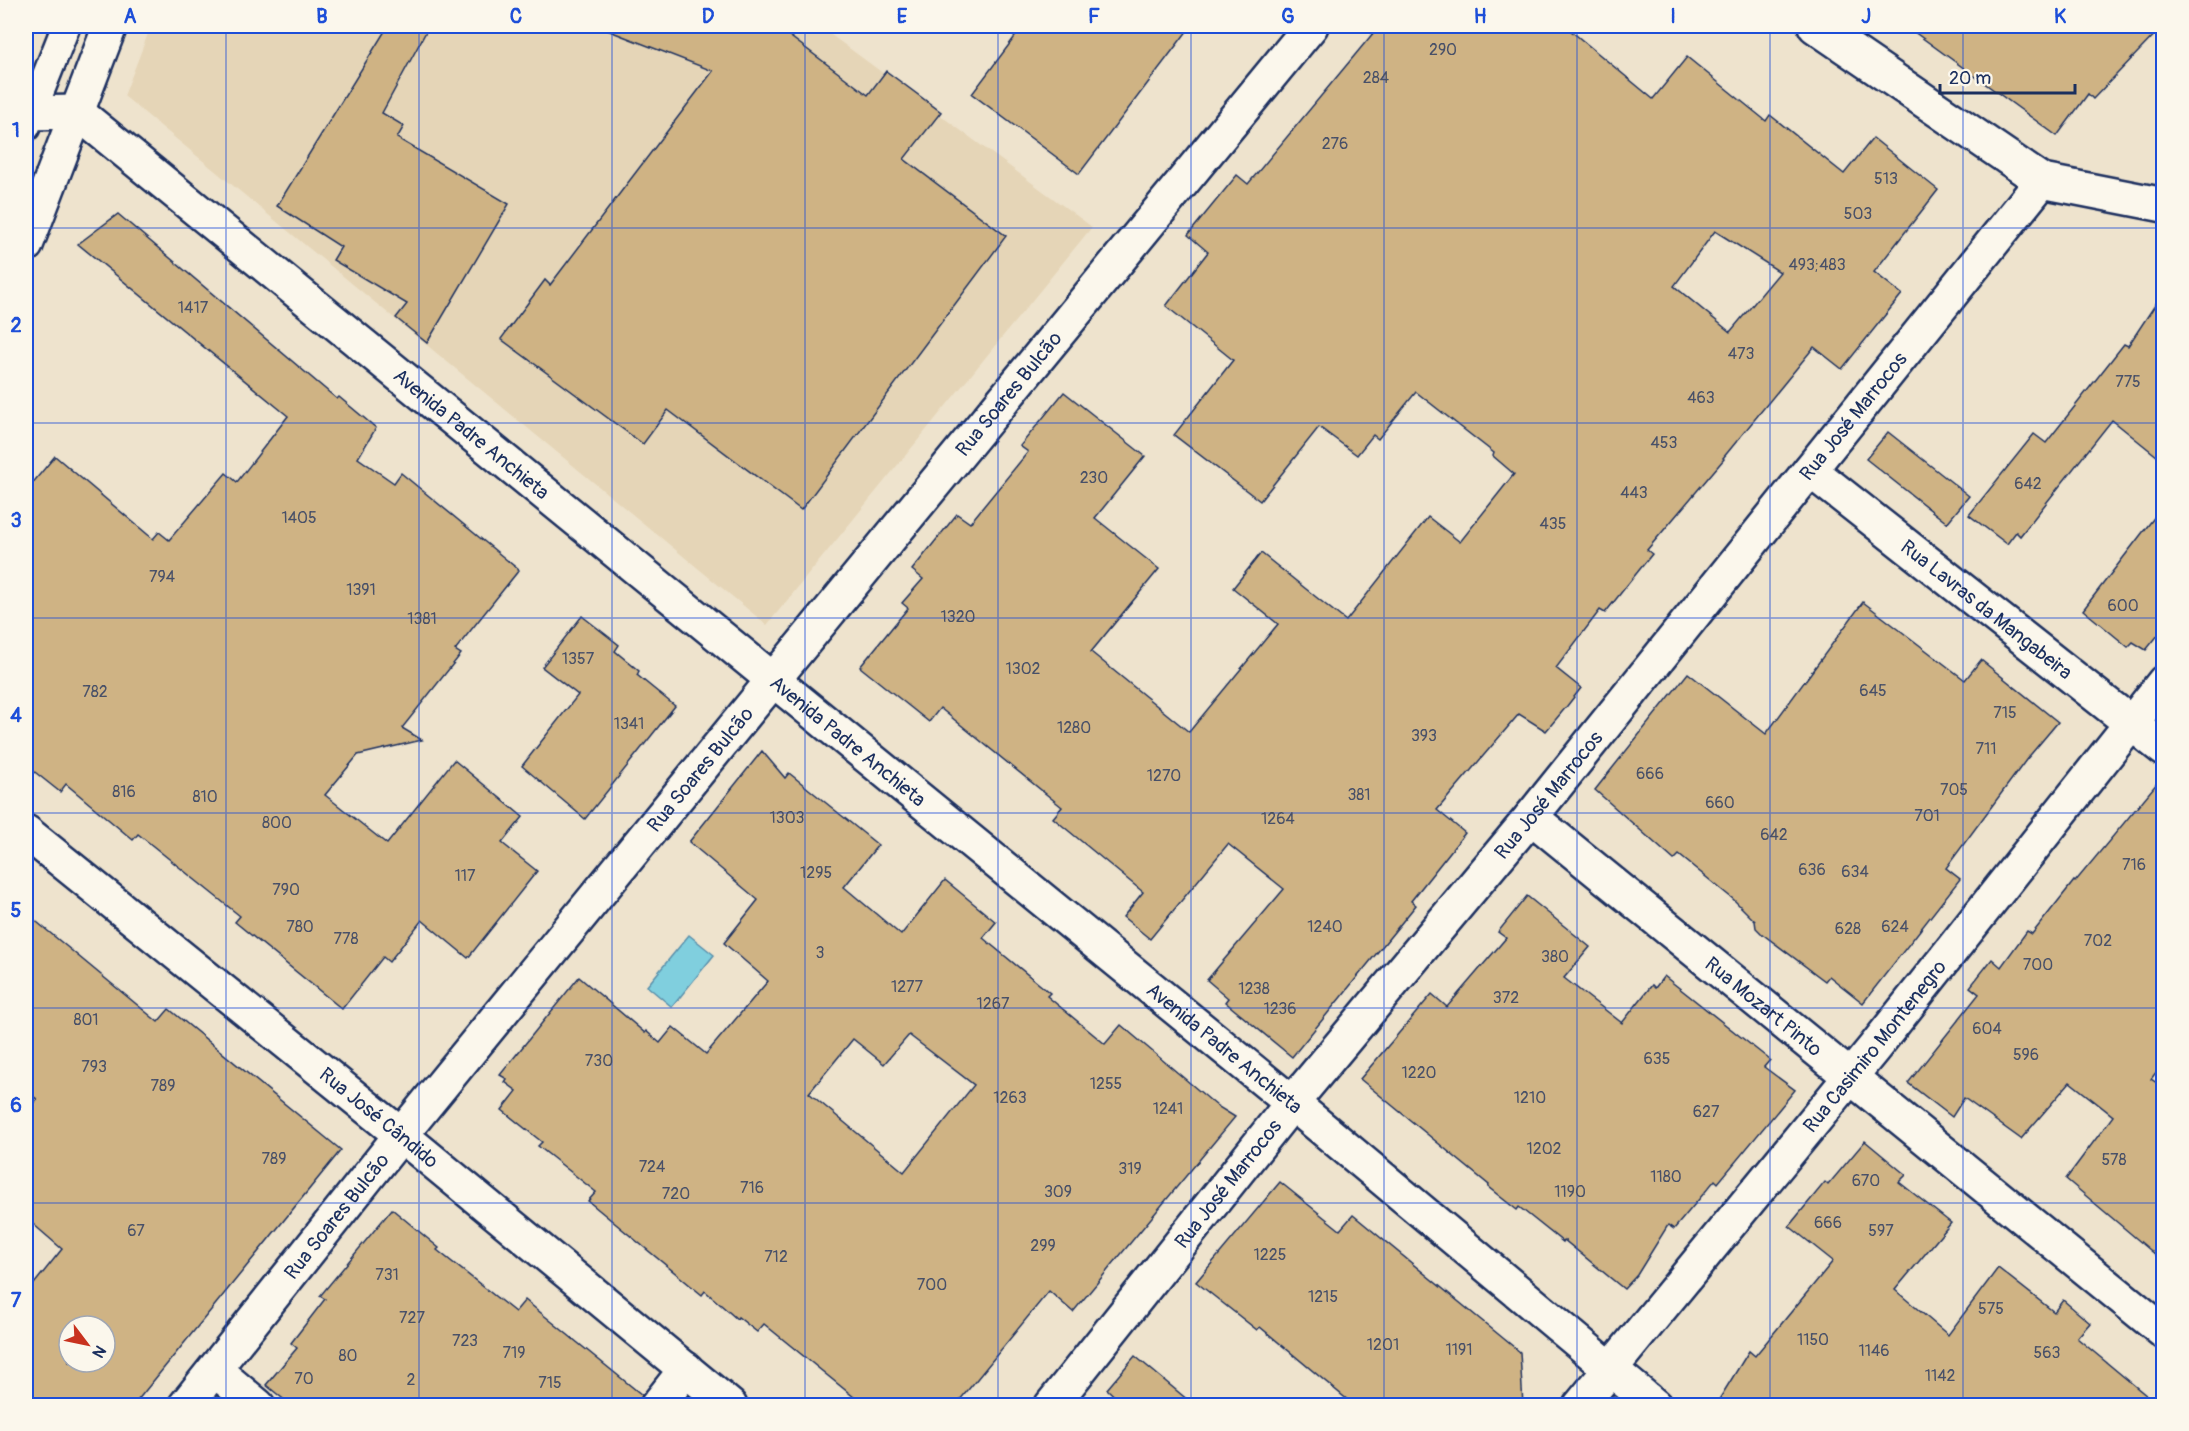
<svg xmlns="http://www.w3.org/2000/svg" width="2189" height="1431" font-family="Pangolin,sans-serif">
  <rect width="100%" height="100%" fill="#eee3cd"/>
  <filter id="ink" filterUnits="userSpaceOnUse"><feTurbulence type="fractalNoise" baseFrequency=".0167" numOctaves="2"/><feDisplacementMap in="SourceGraphic" scale="12" xChannelSelector="R" yChannelSelector="G"/><feConvolveMatrix kernelMatrix="1 2 1 2 8 2 1 2 1" color-interpolation-filters="sRGB"/></filter>
  <g filter="url(#ink)">
    <polygon fill="#e5d5b7" points="151,26 819,26 1092,227 767,625 124,96"/>
    <polygon fill="#80cfde" stroke="#588fab" stroke-width="1.5" points="689,935 714,955 672,1007 647,986"/>
    <g fill="#cfb384" stroke="#1b2f5e" stroke-width="1.5" fill-rule="evenodd">
      <polygon points="388,26 429,26 382,113 404,126 397,138 509,204 427,343 396,318 407,304 333,260 341,247 277,206"/>
      <polygon points="603,26 776,26 868,95 886,71 941,112 904,159 1006,236 801,510 668,410 643,444 501,339 545,280 550,285 713,71 602,28"/>
      <polygon points="1023,26 1191,26 1079,174 972,94"/>
      <path d="M1379 26H1565L1653 99 1687 57 1766 121 1770 115 1844 174 1873 138 1938 190 1874 272 1902 294 1842 369 1814 347 1723 458 1724 459 1647 550 1652 554 1632 579 1605 613 1600 610 1556 668 1581 688 1567 706 1546 731 1519 714 1437 810 1465 833 1411 901 1416 905 1292 1057 1225 1002 1228 998 1207 980 1284 889 1228 844 1150 939 1123 917 1143 892 1053 818 1062 807 940 708 929 722 860 667 908 608 902 603 923 579 912 570 957 514 970 523 1028 452 1020 446 1064 392 1145 456 1095 518 1159 569 1091 652 1189 732 1278 624 1233 588 1261 553 1346 621 1428 517 1460 542 1514 474 1493 456 1494 453 1416 392 1378 439 1373 435 1357 455 1319 427 1260 501 1174 435 1233 360 1166 306 1208 252 1188 235 1237 175 1248 184ZM1715 231 1780 272 1730 332 1674 286Z"/>
      <polygon points="1906,26 2163,26 2093,99 2088,94 2057,136"/>
      <polygon points="118,214 337,399 339,397 376,428 358,458 394,483 401,473 519,570 455,650 461,654 402,728 422,740 358,755 325,795 387,844 454,760 523,817 502,843 537,871 468,958 422,920 389,962 383,957 342,1009 235,922 240,916 138,834 133,840 66,784 60,792 26,765 26,491 55,456 153,539 159,532 169,540 226,473 237,482 288,416 78,244"/>
      <polygon points="2163,293 2163,461 2112,420 2020,536 2016,532 2007,544 1969,515 2034,434 2046,443 2124,344 2128,346"/>
      <polygon points="1888,432 1969,496 1947,523 1866,459"/>
      <polygon points="2163,506 2163,629 2146,650 2133,642 2128,647 2083,610"/>
      <polygon points="1863,602 1965,680 1981,660 2058,722 2026,760 1946,868 1960,879 1863,1003 1829,976 1825,981 1761,933 1756,928 1755,921 1733,899 1679,855 1674,860 1595,790 1688,673 1766,734"/>
      <polygon points="582,616 619,645 615,651 639,671 637,675 675,706 585,819 522,766 578,695 542,667"/>
      <path d="M762 751 785 778 789 773 878 845 844 887 901 935 945 880 996 922 983 938 1050 993 1047 996 1105 1044 1121 1025 1217 1106 1235 1117 1073 1312 1049 1291 955 1406H865L764 1324 757 1332 738 1317 737 1319 705 1291 702 1295 605 1215 588 1201 596 1192 538 1146 542 1142 502 1110 517 1091 505 1082 507 1079 500 1075 579 977 645 1033 646 1031 660 1043 673 1027 706 1054 768 981 724 943 758 900 689 842ZM909 1035 974 1085 904 1172 809 1093 853 1039 884 1064Z"/>
      <polygon points="2163,776 2163,1063 2151,1079 2163,1087 2163,1261 2066,1179 2113,1116 2070,1082 2021,1139 1964,1098 1952,1117 1908,1083 1979,994 1970,987 1992,959 2001,967 2027,931 2032,934 2074,881 2075,882"/>
      <polygon points="1527,896 1590,947 1564,978 1622,1023 1652,985 1655,988 1664,976 1770,1060 1764,1067 1795,1090 1718,1183 1715,1180 1674,1229 1668,1225 1637,1275 1624,1289 1564,1240 1563,1242 1519,1207 1517,1210 1488,1187 1489,1185 1360,1079 1432,994 1447,1007 1506,938 1498,932"/>
      <path d="M26 913 158 1022 169 1009 341 1150 133 1406H26V1294L62 1249 26 1218V1113L37 1099 26 1092ZM69 1326H105V1362H69Z"/>
      <polygon points="1865,1141 1906,1175 1899,1182 1951,1223 1895,1290 1948,1335 1998,1268 2054,1312 2063,1300 2090,1323 2077,1338 2159,1406 1715,1406 1749,1351 1755,1356 1833,1261 1789,1226 1825,1182 1828,1185"/>
      <polygon points="1280,1182 1340,1230 1353,1215 1520,1352 1523,1406 1355,1406 1260,1327 1257,1330 1196,1282"/>
      <polygon points="392,1209 439,1248 437,1250 515,1312 525,1300 642,1395 639,1406 292,1406 266,1385 297,1348 291,1343 325,1299 320,1296"/>
      <polygon points="1135,1356 1195,1406 1125,1406 1107,1389"/>
    </g>
    <g fill="none" stroke-linecap="round" stroke-linejoin="round">
      <g stroke="#1b2f5e" stroke-width="32">
        <polyline id="service" points="26,127 66,26"/>
      </g>
      <g stroke="#1b2f5e" stroke-width="38">
        <g id="minor">
          <polyline points="1815,26 2042,181 2164,205"/>
          <path id="s1" d="M1810 470 2164 749"/>
          <path id="s2" d="M1531 817 2164 1332"/>
          <polyline points="215,1370 258,1406"/>
          <path id="s3" d="M185 1406 401 1135 773 680 1311 26"/>
          <polyline points="657,1406 686,1369"/>
          <path id="s4" d="M1051 1406 1292 1103 1531 817 2042 181"/>
          <path id="s5" d="M1580 1406 1874 1048 2164 682"/>
        </g>
      </g>
      <g stroke="#1b2f5e" stroke-width="38">
        <g id="tertiary">
          <path id="s6" d="M26 113 77 112 1292 1103 1655 1406"/>
          <path id="s7" d="M26 832 401 1135 730 1406"/>
        </g>
      </g>
      <g stroke="#1b2f5e" stroke-width="38">
        <polyline id="primary" points="26,245 110,26"/>
      </g>
      <use href="#service" stroke="#fbf7ec" stroke-width="27"/>
      <use href="#minor" stroke="#fbf7ec" stroke-width="33"/>
      <use href="#tertiary" stroke="#fbf7ec" stroke-width="33"/>
      <use href="#primary" stroke="#fbf7ec" stroke-width="33"/>
    </g>
  </g>
  <path fill="none" stroke="#1d4ed8" stroke-width="1.5" stroke-opacity="0.55" d="M226 26V1406M419 26V1406M612 26V1406M805 26V1406M998 26V1406M1191 26V1406M1384 26V1406M1577 26V1406M1770 26V1406M1963 26V1406M26 228H2164M26 423H2164M26 618H2164M26 813H2164M26 1008H2164M26 1203H2164"/>
  <g text-anchor="middle" dominant-baseline="central" stroke-width="5" stroke-linejoin="round" paint-order="stroke">
    <g font-size="16" fill="#485068">
      <text x="1443" y="50">290</text>
      <text x="1376" y="78">284</text>
      <text x="1335" y="144">276</text>
      <text x="1886" y="179">513</text>
      <text x="1858" y="214">503</text>
      <text x="1817" y="265">493;483</text>
      <text x="193" y="308">1417</text>
      <text x="1741" y="354">473</text>
      <text x="2128" y="382">775</text>
      <text x="1701" y="398">463</text>
      <text x="1664" y="443">453</text>
      <text x="1094" y="478">230</text>
      <text x="2028" y="484">642</text>
      <text x="1634" y="493">443</text>
      <text x="299" y="518">1405</text>
      <text x="1553" y="524">435</text>
      <text x="162" y="577">794</text>
      <text x="361" y="590">1391</text>
      <text x="2123" y="606">600</text>
      <text x="958" y="617">1320</text>
      <text x="422" y="619">1381</text>
      <text x="578" y="659">1357</text>
      <text x="1023" y="669">1302</text>
      <text x="1873" y="691">645</text>
      <text x="95" y="692">782</text>
      <text x="2005" y="713">715</text>
      <text x="629" y="724">1341</text>
      <text x="1074" y="728">1280</text>
      <text x="1424" y="736">393</text>
      <text x="1986" y="749">711</text>
      <text x="1650" y="774">666</text>
      <text x="1164" y="776">1270</text>
      <text x="1954" y="790">705</text>
      <text x="124" y="792">816</text>
      <text x="1359" y="795">381</text>
      <text x="205" y="797">810</text>
      <text x="1720" y="803">660</text>
      <text x="1927" y="816">701</text>
      <text x="787" y="818">1303</text>
      <text x="1278" y="819">1264</text>
      <text x="277" y="823">800</text>
      <text x="1774" y="835">642</text>
      <text x="2134" y="865">716</text>
      <text x="1812" y="870">636</text>
      <text x="1855" y="872">634</text>
      <text x="816" y="873">1295</text>
      <text x="465" y="876">117</text>
      <text x="286" y="890">790</text>
      <text x="300" y="927">780</text>
      <text x="1325" y="927">1240</text>
      <text x="1895" y="927">624</text>
      <text x="1848" y="929">628</text>
      <text x="346" y="939">778</text>
      <text x="2098" y="941">702</text>
      <text x="820" y="953">3</text>
      <text x="1555" y="957">380</text>
      <text x="2038" y="965">700</text>
      <text x="907" y="987">1277</text>
      <text x="1254" y="989">1238</text>
      <text x="1506" y="998">372</text>
      <text x="993" y="1004">1267</text>
      <text x="1280" y="1009">1236</text>
      <text x="86" y="1020">801</text>
      <text x="1987" y="1029">604</text>
      <text x="2026" y="1055">596</text>
      <text x="1657" y="1059">635</text>
      <text x="599" y="1061">730</text>
      <text x="94" y="1067">793</text>
      <text x="1419" y="1073">1220</text>
      <text x="1106" y="1084">1255</text>
      <text x="163" y="1086">789</text>
      <text x="1010" y="1098">1263</text>
      <text x="1530" y="1098">1210</text>
      <text x="1168" y="1109">1241</text>
      <text x="1706" y="1112">627</text>
      <text x="1544" y="1149">1202</text>
      <text x="274" y="1159">789</text>
      <text x="2114" y="1160">578</text>
      <text x="652" y="1167">724</text>
      <text x="1130" y="1169">319</text>
      <text x="1666" y="1177">1180</text>
      <text x="1866" y="1181">670</text>
      <text x="752" y="1188">716</text>
      <text x="1058" y="1192">309</text>
      <text x="1570" y="1192">1190</text>
      <text x="676" y="1194">720</text>
      <text x="1828" y="1223">666</text>
      <text x="136" y="1231">67</text>
      <text x="1881" y="1231">597</text>
      <text x="1043" y="1246">299</text>
      <text x="1270" y="1255">1225</text>
      <text x="776" y="1257">712</text>
      <text x="387" y="1275">731</text>
      <text x="932" y="1285">700</text>
      <text x="1323" y="1297">1215</text>
      <text x="1991" y="1309">575</text>
      <text x="412" y="1318">727</text>
      <text x="1813" y="1340">1150</text>
      <text x="465" y="1341">723</text>
      <text x="1383" y="1345">1201</text>
      <text x="1459" y="1350">1191</text>
      <text x="1874" y="1351">1146</text>
      <text x="514" y="1353">719</text>
      <text x="2047" y="1353">563</text>
      <text x="348" y="1356">80</text>
      <text x="1940" y="1376">1142</text>
      <text x="304" y="1379">70</text>
      <text x="411" y="1380">2</text>
      <text x="550" y="1383">715</text>
    </g>
    <g font-size="20" fill="#1b2f5e" stroke="#fbf7ec">
      <text stroke="none"><textPath href="#s3" startOffset="1305">Rua Soares Bulcão</textPath></text>
      <text stroke="none"><textPath href="#s4" startOffset="1274">Rua José Marrocos</textPath></text>
      <text stroke="none"><textPath href="#s6" startOffset="560">Avenida Padre Anchieta</textPath></text>
      <text stroke="none"><textPath href="#s1" startOffset="225">Rua Lavras da Mangabeira</textPath></text>
      <text stroke="none"><textPath href="#s6" startOffset="1046">Avenida Padre Anchieta</textPath></text>
      <text stroke="none"><textPath href="#s3" startOffset="819">Rua Soares Bulcão</textPath></text>
      <text stroke="none"><textPath href="#s4" startOffset="788">Rua José Marrocos</textPath></text>
      <text stroke="none"><textPath href="#s2" startOffset="300">Rua Mozart Pinto</textPath></text>
      <text stroke="none"><textPath href="#s5" startOffset="465">Rua Casimiro Montenegro</textPath></text>
      <text stroke="none"><textPath href="#s6" startOffset="1532">Avenida Padre Anchieta</textPath></text>
      <text stroke="none"><textPath href="#s7" startOffset="454">Rua José Cândido</textPath></text>
      <text stroke="none"><textPath href="#s4" startOffset="284">Rua José Marrocos</textPath></text>
      <text stroke="none"><textPath href="#s3" startOffset="243">Rua Soares Bulcão</textPath></text>
    </g>
  </g>
  <rect width="2189" height="1431" fill="none" stroke="#fbf7ec" stroke-width="66"/>
  <g transform="translate(87 1344) rotate(122)"><circle r="28" fill="#fbf7ec" stroke="#a1a7b3" stroke-width="1.5"/>
  <path d="M0-4.5L10 22L0 15L-10 22Z" fill="#c8321e"/>
  <text y="-9" font-size="16" font-weight="bold" text-anchor="middle" fill="#1b2f5e">N</text>
  </g>
  <path d="M1940 84v9h135v-9" fill="none" stroke="#1b2f5e" stroke-width="3"/>
  <text x="1949" y="84" font-size="18" fill="#1b2f5e" stroke="#fbf7ec" stroke-width="4.5" paint-order="stroke">20 m</text>
  <rect x="33" y="33" width="2123" height="1365" fill="none" stroke="#1d4ed8" stroke-width="2"/>
  <g font-size="20" text-anchor="middle" font-weight="bold" fill="#1d4ed8">
    <text x="130" y="23">A</text>
    <text x="322" y="23">B</text>
    <text x="516" y="23">C</text>
    <text x="708" y="23">D</text>
    <text x="902" y="23">E</text>
    <text x="1094" y="23">F</text>
    <text x="1288" y="23">G</text>
    <text x="1480" y="23">H</text>
    <text x="1673" y="23">I</text>
    <text x="1866" y="23">J</text>
    <text x="2060" y="23">K</text>
    <text x="16" y="137">1</text>
    <text x="16" y="332">2</text>
    <text x="16" y="527">3</text>
    <text x="16" y="722">4</text>
    <text x="16" y="917">5</text>
    <text x="16" y="1112">6</text>
    <text x="16" y="1307">7</text>
  </g>
</svg>
